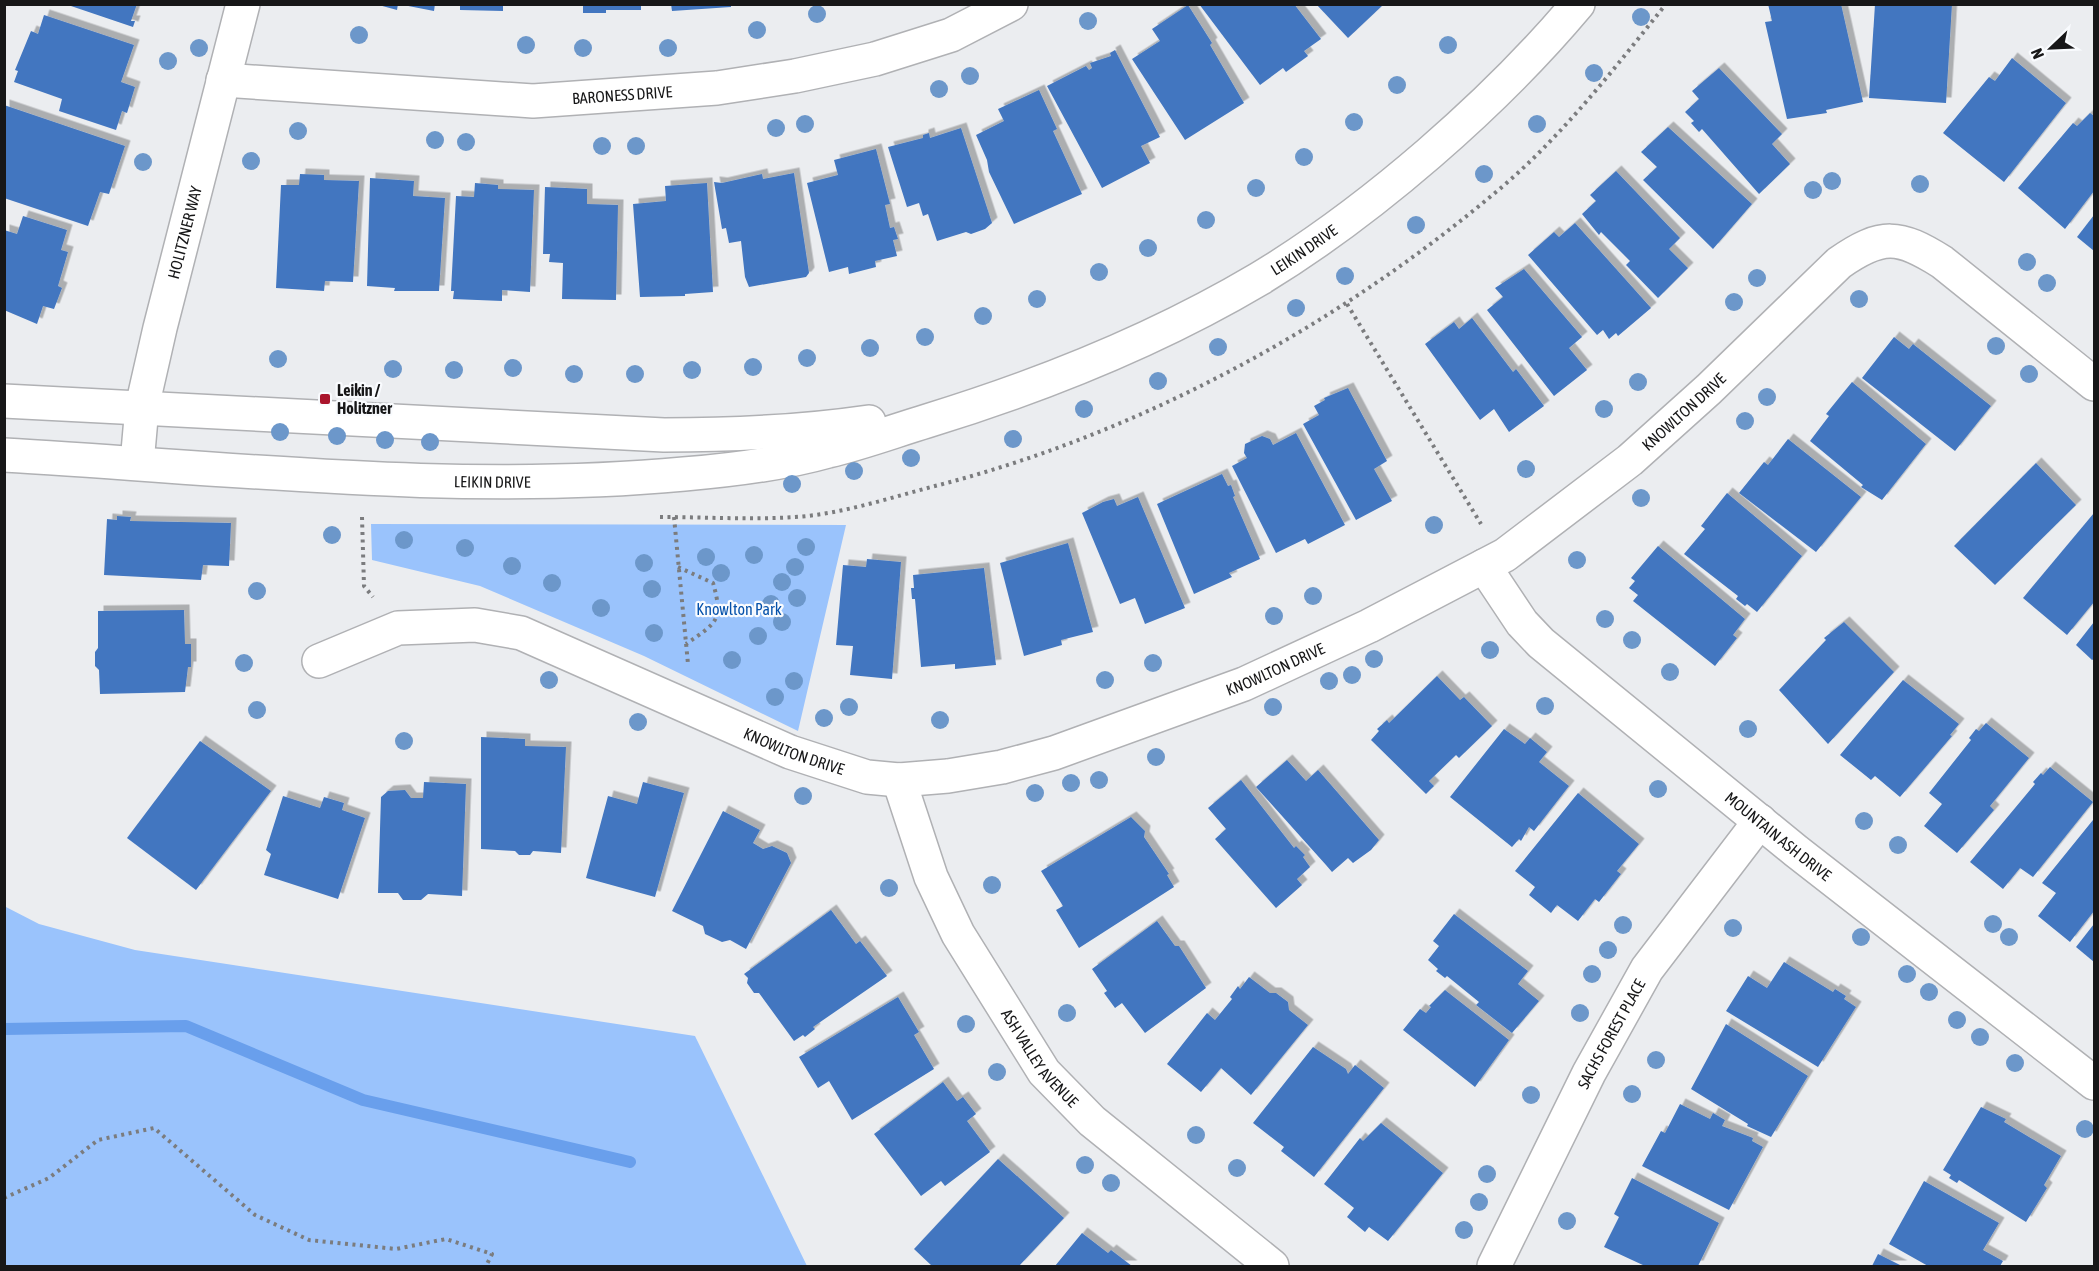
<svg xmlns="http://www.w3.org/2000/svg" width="2099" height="1271" font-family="'Asap Condensed',sans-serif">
  <defs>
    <filter id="shadow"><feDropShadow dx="5.5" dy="-5.5" stdDeviation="0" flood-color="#0004"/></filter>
  </defs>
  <rect width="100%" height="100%" fill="#ebedf0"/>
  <g fill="#9ac3fc">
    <polygon points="371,524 846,525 798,731 644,656 480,586 372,560"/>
    <polygon points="4,906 39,924 135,950 695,1036 807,1266 5,1266"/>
  </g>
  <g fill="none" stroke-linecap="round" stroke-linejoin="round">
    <polyline stroke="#699fec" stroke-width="12" points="4,1029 186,1026 363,1100 630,1162"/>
  </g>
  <g fill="#4276c0" filter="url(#shadow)">
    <polygon points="137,4 131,21 135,21 133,27 68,5"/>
    <polygon points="375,4 398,4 397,10"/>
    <polygon points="398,4 435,4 434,11"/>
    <polygon points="460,4 503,4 503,11 460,10"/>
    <polygon points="583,4 641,4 641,10 606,10 606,13 583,13"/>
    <polygon points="671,4 731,4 731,7 672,11"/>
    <polygon points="1199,4 1294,4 1321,39 1304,51 1308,56 1286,72 1283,68 1260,85"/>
    <polygon points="1316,4 1384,4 1348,38"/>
    <polygon points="1768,4 1841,4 1863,102 1826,110 1827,113 1787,119 1765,22 1772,21"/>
    <polygon points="1875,4 1952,4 1946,103 1869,98"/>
    <polygon points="1188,5 1212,43 1210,45 1244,103 1185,140 1132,59 1160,41 1152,29"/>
    <polygon points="44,15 134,45 121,82 135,87 127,113 122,111 116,130 59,111 62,99 14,82 18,71 15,70 31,31 38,34"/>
    <polygon points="1115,50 1160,137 1141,146 1150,163 1102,188 1047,86 1086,66 1089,70 1092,68 1090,63 1111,56 1110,53"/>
    <polygon points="2012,58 2066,103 2004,182 1943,133 1989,77 1995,81"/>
    <polygon points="1719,68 1782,134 1772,144 1790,164 1759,194 1702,129 1699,132 1691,123 1694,121 1685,112 1699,99 1692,91"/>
    <polygon points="1039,90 1057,129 1053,131 1082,194 1014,224 989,172 987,160 976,135 1004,121 998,109"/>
    <polygon points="4,105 125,146 109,194 100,192 88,226 4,198"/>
    <polygon points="2090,113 2094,116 2094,191 2065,229 2018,188 2073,123 2077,126"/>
    <polygon points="1668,127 1752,204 1713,249 1643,180 1657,167 1641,152"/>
    <polygon points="961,128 992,223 985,229 971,234 966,232 937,241 928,214 923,216 919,203 907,207 888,147 923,138 923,135 929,133 930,138"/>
    <polygon points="876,149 890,204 885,205 890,228 894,227 898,239 893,240 897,256 875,261 876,267 849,274 848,267 829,272 807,183 838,175 834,160"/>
    <polygon points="1616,171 1680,238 1669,249 1688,268 1658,298 1626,265 1630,261 1601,232 1599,235 1582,214 1596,201 1590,195"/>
    <polygon points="794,173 809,273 806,277 749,287 745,277 741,241 729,243 726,228 722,229 714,182 722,183 762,174 763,179"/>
    <polygon points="300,174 324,175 324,180 359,181 353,282 325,281 324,291 276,288 281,185 299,185"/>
    <polygon points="370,178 414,181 413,196 445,198 439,291 394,291 395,288 367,286"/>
    <polygon points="475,183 498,185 498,189 534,190 530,292 502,290 502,301 453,299 454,291 451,291 456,196 474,197"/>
    <polygon points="707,183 713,292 685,294 685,296 640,297 633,204 666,201 665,186"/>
    <polygon points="545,187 587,189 587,204 618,205 616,300 562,299 563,263 549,262 550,254 543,254"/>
    <polygon points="2094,215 2094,251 2077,237"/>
    <polygon points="23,216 67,230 61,250 68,252 58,286 62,288 54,309 43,306 37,324 4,310 4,230 17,234"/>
    <polygon points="1575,223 1651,308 1618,336 1616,333 1609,339 1603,330 1597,335 1528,255 1554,232 1559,237"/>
    <polygon points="1524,269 1582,337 1569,348 1587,370 1554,396 1487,310 1503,297 1495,288"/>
    <polygon points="1472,318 1513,372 1516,369 1544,406 1509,432 1494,409 1480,420 1425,344 1454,322 1459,329"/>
    <polygon points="1894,337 1909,349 1913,344 1991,406 1955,451 1862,378"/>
    <polygon points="1852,382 1926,444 1882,500 1861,487 1863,485 1810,441 1829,416 1826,414"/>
    <polygon points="1348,388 1387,461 1374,469 1392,501 1356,520 1303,424 1319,415 1314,406 1325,400 1324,398"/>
    <polygon points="1296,433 1345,525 1308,544 1305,539 1276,553 1232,466 1247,458 1244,453 1245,444 1262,436 1270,439 1273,445"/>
    <polygon points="1788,439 1861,497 1816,552 1739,493 1764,462 1768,465"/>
    <polygon points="2036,463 2076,505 1995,585 1954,546"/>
    <polygon points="1222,474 1228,486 1231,485 1235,496 1233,497 1260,559 1229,573 1232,577 1194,594 1157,504"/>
    <polygon points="1727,493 1802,556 1757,612 1747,604 1745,606 1736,599 1738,596 1684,554 1705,529 1701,526"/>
    <polygon points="1138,497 1185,608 1145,624 1135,598 1120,604 1082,513 1103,502 1114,499 1117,506"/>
    <polygon points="2094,513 2094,602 2067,635 2023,598"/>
    <polygon points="117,516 131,517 130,521 231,523 229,566 203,565 201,580 104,575 107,519 117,520"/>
    <polygon points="1068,543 1093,632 1061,640 1062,645 1024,656 1000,563"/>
    <polygon points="1658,546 1745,619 1733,635 1737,638 1715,666 1633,601 1638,595 1629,588 1635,581 1631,578"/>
    <polygon points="867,559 901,562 892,679 850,675 853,646 836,645 843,565 866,567"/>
    <polygon points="984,568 996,665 955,669 955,664 921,667 915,599 912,599 911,588 914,588 913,575"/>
    <polygon points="184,610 185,644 191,644 191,667 188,667 185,692 100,694 99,670 95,666 95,652 98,648 98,611"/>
    <polygon points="1844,622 1894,672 1828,744 1779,690 1826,640 1824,638"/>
    <polygon points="2094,622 2094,659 2092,660 2076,645"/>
    <polygon points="1437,676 1460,700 1464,697 1492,726 1459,758 1456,755 1429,781 1434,786 1426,794 1371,740 1379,731 1377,729 1387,720 1389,723"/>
    <polygon points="1903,680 1959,724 1950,735 1952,736 1900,797 1875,776 1871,780 1840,755"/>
    <polygon points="1986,723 2029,758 1990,806 1994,810 1957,853 1924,826 1942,804 1929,793 1971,740 1969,738 1976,729 1979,731"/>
    <polygon points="1504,729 1525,744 1530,738 1547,752 1539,762 1569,786 1534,831 1529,827 1521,841 1519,839 1512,847 1450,797"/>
    <polygon points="481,737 525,739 525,746 566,747 561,853 533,851 530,855 519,855 515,851 481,849"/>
    <polygon points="200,741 271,791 196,890 127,838"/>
    <polygon points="1287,760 1306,781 1318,770 1379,840 1371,850 1353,863 1348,858 1332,872 1326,865 1256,787"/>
    <polygon points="2050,767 2093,802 2033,877 2020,868 2003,889 1970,862 2035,784 2033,782 2041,773 2043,775"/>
    <polygon points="1241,780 1294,848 1296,846 1305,855 1303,857 1310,867 1297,879 1302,885 1276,908 1215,839 1226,829 1208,808"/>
    <polygon points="424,782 466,784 462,896 428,894 421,900 403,900 398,893 378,893 381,797 388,791 405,790 411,798 423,798"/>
    <polygon points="643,782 684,793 655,897 586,878 608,796 637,804"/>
    <polygon points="1578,793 1639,844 1617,871 1621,874 1599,902 1595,899 1578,921 1557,905 1551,913 1529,895 1535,887 1515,871"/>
    <polygon points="283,796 320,808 324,797 344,803 342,810 365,818 338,899 264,875 271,854 266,850"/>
    <polygon points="723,811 760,830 753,843 763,849 772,846 787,853 791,863 746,949 730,940 722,942 705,934 703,926 672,911"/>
    <polygon points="1131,817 1145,831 1144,837 1169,874 1167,875 1174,887 1079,948 1056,910 1063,906 1041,871"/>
    <polygon points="2093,820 2094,911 2070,942 2038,916 2056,893 2042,883"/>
    <polygon points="831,910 856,944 860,941 887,976 813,1027 815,1029 805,1037 803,1035 794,1041 759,993 754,993 747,983 748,978 744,974"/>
    <polygon points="1454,914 1528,971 1518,984 1539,1001 1512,1033 1476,1005 1479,1002 1447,976 1445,978 1436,971 1438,969 1428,960 1439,946 1433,941"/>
    <polygon points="1157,921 1175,946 1179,946 1206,988 1145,1033 1122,1003 1115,1008 1104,993 1107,991 1092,969"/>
    <polygon points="2094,924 2094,962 2076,947"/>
    <polygon points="1784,962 1833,992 1835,989 1846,996 1844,999 1856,1007 1818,1067 1726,1011 1748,976 1767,988"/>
    <polygon points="1249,977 1270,993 1276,993 1288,1002 1289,1010 1308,1025 1251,1095 1221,1068 1201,1092 1167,1064 1207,1013 1215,1020 1232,999 1230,997 1238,986 1240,989"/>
    <polygon points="1445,990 1509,1040 1475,1087 1403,1030 1420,1009 1426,1013 1431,1007 1429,1006"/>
    <polygon points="898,997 919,1032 914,1035 934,1069 852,1120 829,1081 818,1088 799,1057"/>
    <polygon points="1726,1024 1808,1076 1771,1137 1747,1126 1748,1124 1691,1089"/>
    <polygon points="1313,1047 1346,1069 1348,1074 1355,1065 1384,1088 1314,1177 1281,1151 1284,1147 1253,1123"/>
    <polygon points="943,1082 957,1101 963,1097 976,1114 967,1121 990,1152 945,1186 941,1181 921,1196 874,1134"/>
    <polygon points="1680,1104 1710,1119 1713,1113 1725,1120 1722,1126 1753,1138 1752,1141 1763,1147 1729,1210 1642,1166 1661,1131 1665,1133"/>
    <polygon points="1981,1107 2006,1119 2004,1122 2061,1156 2044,1185 2047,1188 2026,1222 1959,1180 1957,1183 1949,1178 1951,1175 1943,1170"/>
    <polygon points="1381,1123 1443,1173 1388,1241 1369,1227 1365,1232 1347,1217 1354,1208 1324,1184 1360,1138 1363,1141"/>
    <polygon points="998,1159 1064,1218 1019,1266 932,1266 914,1249"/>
    <polygon points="1632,1178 1719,1223 1698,1266 1645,1266 1604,1247 1619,1217 1614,1214"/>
    <polygon points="1924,1181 1999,1223 1983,1250 2003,1261 2000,1266 1928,1266 1889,1244"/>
    <polygon points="1082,1233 1108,1253 1111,1250 1132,1266 1055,1266"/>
    <polygon points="1878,1254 1902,1266 1872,1266"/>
  </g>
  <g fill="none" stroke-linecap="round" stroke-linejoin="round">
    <g stroke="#b0b1b4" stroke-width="36">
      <g id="minor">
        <path id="s1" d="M223 80 533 101 717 88 795 76 875 59 951 35 1011 4"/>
        <path id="s2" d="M137 463 142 407 160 328 243 4"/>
        <path id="s3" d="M1484 566 1522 623 1541 643 1796 851 2094 1083"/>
        <path id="s4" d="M319 661 398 628 475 625 521 633 790 752 867 777 899 780 948 776 1002 767 1054 753 1244 684 1369 626 1505 555 1630 460 1709 389 1839 263C1882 233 1899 235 1942 262L2094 384"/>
        <path id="s5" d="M899 780 931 877 958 934 1044 1072 1092 1121 1272 1266"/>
        <path id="s6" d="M1494 1266 1589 1073 1647 969 1760 821"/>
      </g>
    </g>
    <g stroke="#b0b1b4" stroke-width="36">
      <g id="tertiary">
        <path d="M4 401 664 435C733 435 800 432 869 422"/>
        <path id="s7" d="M4 455C230 468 458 495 684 474 732 470 782 464 828 451 862 443 894 431 927 421 1041 386 1156 340 1259 279 1371 211 1494 104 1578 4"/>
      </g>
    </g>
    <g stroke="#7b7c7e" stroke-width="4" stroke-dasharray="3 4.5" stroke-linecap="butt">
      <polyline points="1347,304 1481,524"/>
      <polyline points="362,517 364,586 373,597"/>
      <path d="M660 517C705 517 751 520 795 517 843 514 892 497 939 485 1142 432 1335 327 1496 192 1560 139 1614 69 1666 4"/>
      <polyline points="674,517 688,664"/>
      <path d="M678 567 713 583C724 621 716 623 686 644"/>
      <polyline points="4,1198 49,1178 98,1140 154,1128 255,1215 309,1240 396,1249 446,1239 492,1254 486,1266"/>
    </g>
    <use href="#minor" stroke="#fff" stroke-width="33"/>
    <use href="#tertiary" stroke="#fff" stroke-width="33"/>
  </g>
  <g fill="#6c97ca">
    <circle cx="817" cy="14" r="9"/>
    <circle cx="1641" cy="17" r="9"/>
    <circle cx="1088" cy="21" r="9"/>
    <circle cx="757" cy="30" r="9"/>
    <circle cx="359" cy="35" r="9"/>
    <circle cx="526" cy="45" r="9"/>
    <circle cx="1448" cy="45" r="9"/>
    <circle cx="199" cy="48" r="9"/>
    <circle cx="583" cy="48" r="9"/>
    <circle cx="668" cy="48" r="9"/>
    <circle cx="168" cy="61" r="9"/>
    <circle cx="1594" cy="73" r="9"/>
    <circle cx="970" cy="76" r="9"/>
    <circle cx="1397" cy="85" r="9"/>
    <circle cx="939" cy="89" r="9"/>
    <circle cx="1354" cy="122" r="9"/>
    <circle cx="805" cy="124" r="9"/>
    <circle cx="1537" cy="124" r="9"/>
    <circle cx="776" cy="128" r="9"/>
    <circle cx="298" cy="131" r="9"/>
    <circle cx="435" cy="140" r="9"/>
    <circle cx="466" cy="142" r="9"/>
    <circle cx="602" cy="146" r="9"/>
    <circle cx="636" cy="146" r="9"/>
    <circle cx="1304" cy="157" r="9"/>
    <circle cx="251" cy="161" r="9"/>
    <circle cx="143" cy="162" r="9"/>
    <circle cx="1484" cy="174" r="9"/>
    <circle cx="1832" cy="181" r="9"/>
    <circle cx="1920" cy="184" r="9"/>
    <circle cx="1256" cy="188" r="9"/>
    <circle cx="1813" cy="190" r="9"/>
    <circle cx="1206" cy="220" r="9"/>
    <circle cx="1416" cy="225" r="9"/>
    <circle cx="1148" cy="248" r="9"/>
    <circle cx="2027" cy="262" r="9"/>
    <circle cx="1099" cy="272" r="9"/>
    <circle cx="1345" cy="276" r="9"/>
    <circle cx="1757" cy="278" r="9"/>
    <circle cx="2047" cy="283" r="9"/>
    <circle cx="1037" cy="299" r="9"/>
    <circle cx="1859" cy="299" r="9"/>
    <circle cx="1734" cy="302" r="9"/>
    <circle cx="1296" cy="308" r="9"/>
    <circle cx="983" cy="316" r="9"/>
    <circle cx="925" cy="337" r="9"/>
    <circle cx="1996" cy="346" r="9"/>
    <circle cx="1218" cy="347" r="9"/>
    <circle cx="870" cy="348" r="9"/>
    <circle cx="807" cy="358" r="9"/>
    <circle cx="278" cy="359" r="9"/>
    <circle cx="753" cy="367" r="9"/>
    <circle cx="513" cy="368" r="9"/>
    <circle cx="393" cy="369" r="9"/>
    <circle cx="454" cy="370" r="9"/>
    <circle cx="692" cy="370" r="9"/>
    <circle cx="574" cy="374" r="9"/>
    <circle cx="635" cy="374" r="9"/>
    <circle cx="2029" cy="374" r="9"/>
    <circle cx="1158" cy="381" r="9"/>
    <circle cx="1638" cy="382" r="9"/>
    <circle cx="1767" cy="397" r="9"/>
    <circle cx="1084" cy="409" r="9"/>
    <circle cx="1604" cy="409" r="9"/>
    <circle cx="1745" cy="421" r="9"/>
    <circle cx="280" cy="432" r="9"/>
    <circle cx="337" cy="436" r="9"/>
    <circle cx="1013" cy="439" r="9"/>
    <circle cx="385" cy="440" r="9"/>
    <circle cx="430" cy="442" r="9"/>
    <circle cx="911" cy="458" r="9"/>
    <circle cx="1526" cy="469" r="9"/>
    <circle cx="854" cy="471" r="9"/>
    <circle cx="792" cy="484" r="9"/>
    <circle cx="1641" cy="498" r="9"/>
    <circle cx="1434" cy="525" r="9"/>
    <circle cx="332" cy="535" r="9"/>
    <circle cx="404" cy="540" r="9"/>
    <circle cx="806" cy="547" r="9"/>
    <circle cx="465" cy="548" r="9"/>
    <circle cx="754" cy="555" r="9"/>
    <circle cx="706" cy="557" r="9"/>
    <circle cx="1577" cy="560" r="9"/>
    <circle cx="644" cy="563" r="9"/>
    <circle cx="512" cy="566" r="9"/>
    <circle cx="795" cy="567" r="9"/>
    <circle cx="721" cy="573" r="9"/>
    <circle cx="782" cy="582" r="9"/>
    <circle cx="552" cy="583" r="9"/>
    <circle cx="652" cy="589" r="9"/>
    <circle cx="257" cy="591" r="9"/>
    <circle cx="1313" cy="596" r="9"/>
    <circle cx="797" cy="598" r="9"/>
    <circle cx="771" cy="604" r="9"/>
    <circle cx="601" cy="608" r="9"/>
    <circle cx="1274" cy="616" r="9"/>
    <circle cx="1605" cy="619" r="9"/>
    <circle cx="782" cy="622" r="9"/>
    <circle cx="654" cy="633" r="9"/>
    <circle cx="758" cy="636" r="9"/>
    <circle cx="1632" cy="640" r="9"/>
    <circle cx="1490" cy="650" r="9"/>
    <circle cx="1374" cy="659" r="9"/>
    <circle cx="732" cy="660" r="9"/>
    <circle cx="244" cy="663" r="9"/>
    <circle cx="1153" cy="663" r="9"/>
    <circle cx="1670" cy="672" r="9"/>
    <circle cx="1352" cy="675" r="9"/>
    <circle cx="549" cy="680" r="9"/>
    <circle cx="1105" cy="680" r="9"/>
    <circle cx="794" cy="681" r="9"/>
    <circle cx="1329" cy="681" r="9"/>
    <circle cx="775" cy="697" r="9"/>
    <circle cx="1545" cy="706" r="9"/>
    <circle cx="849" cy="707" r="9"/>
    <circle cx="1273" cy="707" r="9"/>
    <circle cx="257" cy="710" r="9"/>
    <circle cx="824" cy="718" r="9"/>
    <circle cx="940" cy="720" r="9"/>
    <circle cx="638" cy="722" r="9"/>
    <circle cx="1748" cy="729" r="9"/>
    <circle cx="404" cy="741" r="9"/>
    <circle cx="1156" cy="757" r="9"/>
    <circle cx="1099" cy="780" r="9"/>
    <circle cx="1071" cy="783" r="9"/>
    <circle cx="1658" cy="789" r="9"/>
    <circle cx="1035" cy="793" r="9"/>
    <circle cx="803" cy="796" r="9"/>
    <circle cx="1864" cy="821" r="9"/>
    <circle cx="1898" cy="845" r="9"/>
    <circle cx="992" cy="885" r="9"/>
    <circle cx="889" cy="888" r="9"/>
    <circle cx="1993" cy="924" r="9"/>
    <circle cx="1623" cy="925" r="9"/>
    <circle cx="1733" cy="928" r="9"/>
    <circle cx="1861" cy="937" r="9"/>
    <circle cx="2009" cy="937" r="9"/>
    <circle cx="1608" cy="950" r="9"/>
    <circle cx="1592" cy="974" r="9"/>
    <circle cx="1907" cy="974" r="9"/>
    <circle cx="1929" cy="992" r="9"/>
    <circle cx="1067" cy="1013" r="9"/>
    <circle cx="1580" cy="1013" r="9"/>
    <circle cx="1957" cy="1020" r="9"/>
    <circle cx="966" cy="1024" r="9"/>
    <circle cx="1980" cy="1037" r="9"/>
    <circle cx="1656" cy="1060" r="9"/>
    <circle cx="2015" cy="1063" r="9"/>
    <circle cx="997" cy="1072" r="9"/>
    <circle cx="1632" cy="1094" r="9"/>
    <circle cx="1531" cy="1095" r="9"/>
    <circle cx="2085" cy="1129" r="9"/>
    <circle cx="1196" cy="1135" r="9"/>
    <circle cx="1085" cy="1165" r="9"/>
    <circle cx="1237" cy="1168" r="9"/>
    <circle cx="1487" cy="1174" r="9"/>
    <circle cx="1111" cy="1183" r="9"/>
    <circle cx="1479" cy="1202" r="9"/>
    <circle cx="1567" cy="1221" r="9"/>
    <circle cx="1464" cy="1230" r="9"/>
  </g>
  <rect fill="#aa152c" stroke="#f9fbfe" stroke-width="2" x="319" y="393" width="12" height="12" rx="3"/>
  <g text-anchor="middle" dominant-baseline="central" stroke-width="4.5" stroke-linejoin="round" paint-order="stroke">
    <g font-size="16" fill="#171718" stroke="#f9fbfe">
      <text stroke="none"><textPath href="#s1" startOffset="400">BARONESS DRIVE</textPath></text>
      <text stroke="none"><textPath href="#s2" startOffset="236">HOLITZNER WAY</textPath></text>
      <text stroke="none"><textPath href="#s7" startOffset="1346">LEIKIN DRIVE</textPath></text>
      <text stroke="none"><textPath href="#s4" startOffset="1497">KNOWLTON DRIVE</textPath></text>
      <text stroke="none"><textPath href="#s7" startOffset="489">LEIKIN DRIVE</textPath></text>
      <text stroke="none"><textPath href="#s4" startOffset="1011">KNOWLTON DRIVE</textPath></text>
      <text stroke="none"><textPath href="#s4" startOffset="507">KNOWLTON DRIVE</textPath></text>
      <text stroke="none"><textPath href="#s3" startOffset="402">MOUNTAIN ASH DRIVE</textPath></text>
      <text stroke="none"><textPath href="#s6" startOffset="260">SACHS FOREST PLACE</textPath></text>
      <text stroke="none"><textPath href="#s5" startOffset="314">ASH VALLEY AVENUE</textPath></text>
    </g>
    <g font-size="16" font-weight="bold" fill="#171718" stroke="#f9fbfe" text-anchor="start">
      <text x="337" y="390">Leikin /<tspan x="337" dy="18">Holitzner</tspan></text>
    </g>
    <g font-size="16" fill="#0551aa" stroke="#f9fbfe">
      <text x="739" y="609">Knowlton Park</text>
    </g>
  </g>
  <rect width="2099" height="1271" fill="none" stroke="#171718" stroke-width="12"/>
  <g transform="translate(2051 48) rotate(247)" stroke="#f9fbfe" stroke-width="4.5" paint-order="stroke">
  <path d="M0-4.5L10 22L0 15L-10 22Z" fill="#171718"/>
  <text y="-9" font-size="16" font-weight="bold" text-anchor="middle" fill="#171718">N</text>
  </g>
</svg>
